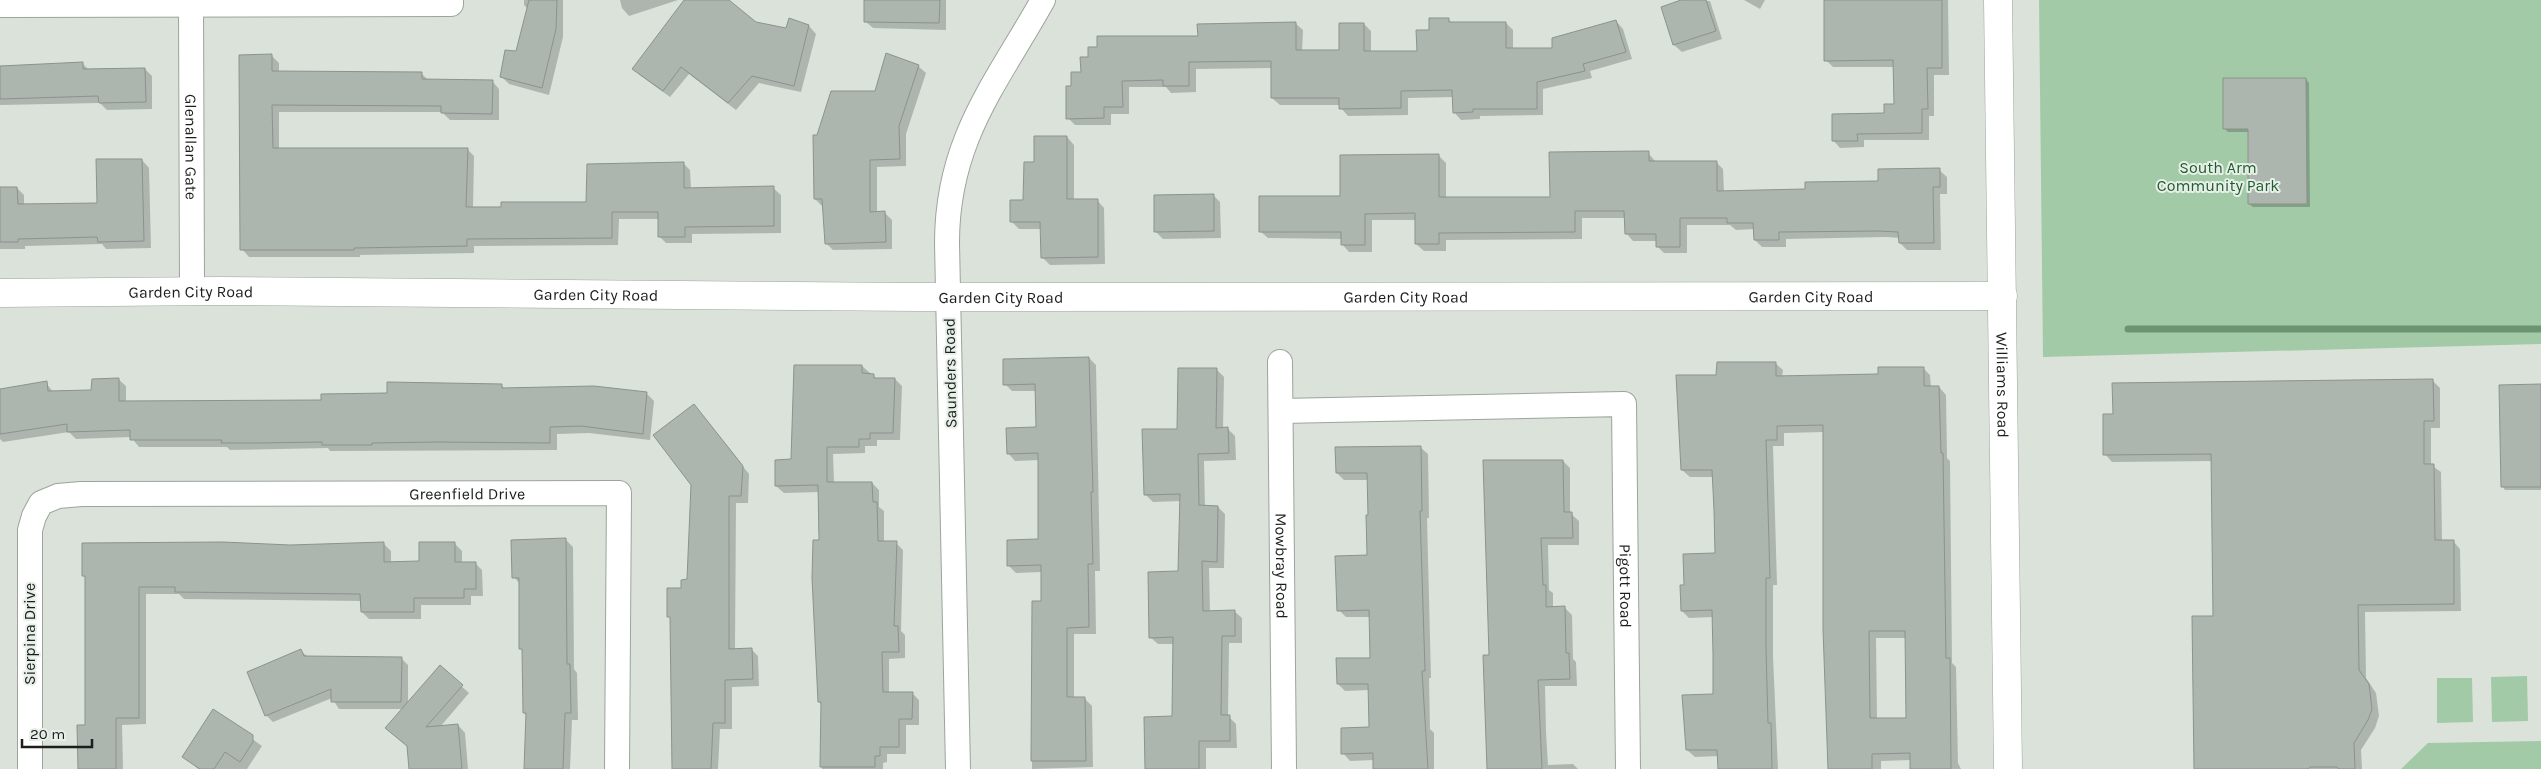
<svg xmlns="http://www.w3.org/2000/svg" width="2541" height="769" font-family="Karla,sans-serif">
  <rect width="100%" height="100%" fill="#dae2da"/>
  <g fill="#a2caa7">
    <polygon points="2039,0 2541,0 2541,344 2043,357"/>
    <polygon points="2527,676 2528,721 2492,722 2491,677"/>
    <polygon points="2437,678 2472,678 2473,722 2437,723"/>
    <polygon points="2541,741 2541,769 2401,769 2428,743"/>
  </g>
  <g fill="#0003" fill-rule="evenodd">
    <polygon points="524,0 563,0 563,37 549,95 509,84 502,77 517,53 528,9 524,5"/>
    <polygon points="620,0 678,0 629,16 622,8"/>
    <polygon points="686,0 719,0 756,23 787,29 790,20 809,26 816,34 801,92 759,83 736,110 689,74 670,97 641,76 634,69"/>
    <polygon points="866,0 946,0 946,30 873,28 865,21"/>
    <polygon points="1685,0 1710,1 1722,39 1682,52 1674,45"/>
    <polygon points="1744,0 1765,0 1760,9"/>
    <polygon points="1825,0 1948,0 1949,75 1934,75 1934,116 1929,116 1929,140 1864,140 1864,147 1840,148 1833,140 1886,115 1895,105 1895,67 1833,67 1826,60"/>
    <polygon points="1448,19 1452,23 1506,23 1513,30 1513,50 1554,49 1616,21 1623,29 1632,59 1590,71 1592,78 1543,89 1543,115 1480,116 1480,119 1461,120 1454,112 1454,97 1408,98 1408,115 1348,116 1341,108 1341,105 1280,105 1272,98 1272,68 1196,69 1196,92 1171,93 1166,87 1129,87 1129,114 1111,114 1111,125 1075,125 1068,118 1072,87 1082,73 1199,37 1295,23 1303,30 1302,51 1340,51 1364,24 1371,31 1371,53 1418,52 1430,31"/>
    <polygon points="272,56 279,63 279,72 421,73 428,80 492,81 499,89 499,120 450,120 442,112 279,112 279,150 467,149 474,156 473,208 587,203 683,163 690,170 691,189 773,188 781,195 781,233 692,234 692,243 666,243 659,236 660,219 619,219 618,245 474,246 474,253 360,255 360,257 249,257 242,249"/>
    <polygon points="37,64 83,64 89,70 145,69 152,76 152,109 107,110 100,103 0,105 0,67 37,67"/>
    <polygon points="918,66 926,73 906,134 906,166 877,167 877,213 885,213 892,220 892,249 833,250 826,243 823,207 815,199 818,136 876,92"/>
    <polygon points="2306,79 2309,83 2310,207 2253,207 2249,204 2249,132 2228,132 2224,128"/>
    <polygon points="1067,137 1074,145 1074,201 1097,200 1104,208 1105,264 1050,265 1042,257 1042,229 1019,229 1012,222 1024,201 1035,163"/>
    <polygon points="1648,153 1656,162 1716,162 1723,169 1724,192 1806,191 1879,182 1939,170 1947,177 1947,194 1940,194 1941,250 1907,250 1900,243 1900,238 1887,237 1786,239 1786,247 1762,247 1755,240 1755,229 1736,230 1730,225 1687,225 1687,253 1664,253 1657,246 1657,241 1633,241 1626,233 1626,218 1582,218 1582,239 1446,240 1446,251 1424,251 1416,244 1416,220 1372,220 1372,252 1349,252 1342,244 1342,239 1268,238 1260,231 1439,156 1446,163 1446,199 1551,198"/>
    <polygon points="142,160 149,168 151,248 106,249 102,244 25,246 25,249 0,249 0,188 17,188 24,195 24,206 98,205"/>
    <polygon points="1213,195 1220,202 1221,238 1163,239 1155,231"/>
    <polygon points="1089,358 1096,365 1100,571 1095,571 1096,634 1074,634 1074,698 1084,698 1092,706 1093,767 1032,769 1033,602 1042,602 1042,572 1016,573 1008,565 1039,541 1039,460 1015,461 1008,453 1037,429 1036,391 1012,391 1005,384"/>
    <path d="M1775 363 1783 370 1782 377 1879 375 1923 368 1930 375 1931 388 1939 387 1946 395 1947 458 1950 461 1952 663 1956 667 1958 763 1961 769H1911V760L1881 761V769H1829L1825 432 1784 433V446H1773L1777 585H1773V657L1778 769H1719V756L1695 757 1687 750 1714 695 1713 617 1689 618 1682 611 1685 587 1716 554 1714 477H1690L1682 470 1718 376ZM1876 638H1906L1907 719H1877Z"/>
    <polygon points="862,366 877,379 895,379 902,386 900,440 877,440 877,446 865,446 865,453 833,454 834,483 872,483 879,490 879,507 884,511 884,542 896,543 903,550 901,631 905,635 905,658 889,659 889,693 912,693 919,700 919,725 906,725 906,754 887,754 887,762 883,763 883,769 822,769 822,705 819,702 820,492 784,493 776,486"/>
    <polygon points="1216,369 1224,377 1223,429 1228,429 1235,436 1236,460 1204,461 1205,507 1218,507 1225,514 1224,568 1209,568 1210,612 1234,611 1242,618 1242,643 1229,643 1228,716 1236,724 1237,748 1206,748 1206,769 1145,769 1173,718 1174,644 1158,644 1150,637 1180,573 1181,501 1153,502 1145,494 1179,430"/>
    <polygon points="118,379 126,386 126,403 323,402 501,385 506,390 646,393 654,401 650,440 589,433 557,434 557,450 330,451 328,448 230,450 227,447 139,447 131,437 76,439 69,432 3,442 0,439 0,390 46,383 54,393 92,392"/>
    <polygon points="2433,381 2440,388 2440,428 2431,428 2431,465 2441,472 2442,541 2453,541 2460,549 2461,611 2365,612 2366,678 2376,693 2379,716 2375,728 2361,750 2362,769 2195,769 2214,617 2212,461 2112,462 2105,454"/>
    <polygon points="2541,385 2541,490 2505,490 2502,486"/>
    <polygon points="700,413 749,474 748,503 736,503 735,650 751,649 758,656 759,686 732,687 732,729 720,729 718,769 673,769 672,619 668,616 688,581"/>
    <polygon points="1420,447 1428,454 1429,518 1427,518 1431,678 1429,678 1430,729 1434,733 1434,769 1374,769 1374,760 1350,761 1343,753 1370,729 1369,690 1345,691 1338,684 1371,659 1370,617 1346,617 1339,610 1368,557 1368,480 1344,480 1337,473"/>
    <polygon points="1563,461 1570,468 1570,513 1579,521 1579,545 1548,545 1549,590 1553,593 1553,608 1565,608 1572,615 1573,659 1576,662 1577,686 1545,686 1546,732 1548,765 1573,764 1578,769 1488,769 1490,656"/>
    <polygon points="566,540 573,547 574,669 577,673 578,720 572,720 570,769 526,769 528,717 524,713 523,652 520,648 520,584 514,577"/>
    <polygon points="454,543 462,551 462,563 475,563 482,570 483,596 471,596 471,605 421,605 421,619 369,619 362,612 362,601 184,599 179,594 146,594 146,724 122,725 123,769 79,769 86,726 86,578 83,576 290,546 384,544 391,551 391,563 420,562"/>
    <polygon points="301,651 308,657 401,658 408,665 408,704 440,667 469,693 440,727 458,725 465,733 468,769 410,769 408,747 394,735 404,709 339,709 332,698 273,722 266,715"/>
    <polygon points="214,711 262,746 247,769 198,769 184,757"/>
  </g>
  <g fill="none" stroke-linecap="round" stroke-linejoin="round">
    <polyline stroke="#6b9471" stroke-width="7" points="2128,329 2541,329"/>
  </g>
  <g fill="#adb6ae" stroke="#8b938c" fill-rule="evenodd">
    <polygon points="529,0 557,0 556,29 542,88 500,77 505,50 516,51"/>
    <polygon points="684,0 729,0 756,22 786,28 789,18 809,25 794,86 752,76 728,103 681,67 663,91 632,69"/>
    <polygon points="864,0 940,0 939,23 864,22"/>
    <polygon points="1681,0 1706,0 1716,31 1673,45 1661,7"/>
    <polygon points="1824,0 1942,0 1942,68 1927,68 1928,109 1922,109 1922,133 1857,134 1858,141 1832,141 1832,114 1884,113 1884,104 1894,104 1893,60 1824,61"/>
    <polygon points="1429,18 1449,18 1449,22 1506,22 1506,48 1552,48 1552,38 1616,20 1626,52 1583,64 1585,71 1537,82 1537,109 1473,109 1473,112 1453,113 1452,90 1401,91 1401,108 1339,109 1339,98 1271,98 1271,61 1189,62 1189,86 1163,86 1163,80 1122,81 1123,107 1104,107 1104,118 1066,119 1066,86 1071,86 1071,72 1081,72 1080,57 1088,57 1088,47 1097,47 1097,36 1198,36 1197,24 1296,22 1296,50 1339,50 1339,23 1364,23 1364,51 1417,51 1416,30 1429,30"/>
    <polygon points="886,53 919,65 899,126 900,159 870,160 870,212 885,211 886,242 825,244 822,199 814,199 813,135 817,135 831,91 875,91"/>
    <polygon points="272,54 272,71 422,72 422,79 493,80 492,114 441,113 441,106 272,105 273,148 468,148 466,207 501,207 501,202 586,202 587,164 684,162 684,188 774,186 774,226 685,227 685,237 658,237 658,212 612,212 612,238 467,239 467,246 354,248 354,250 240,250 239,55"/>
    <polygon points="83,62 83,69 145,68 146,102 99,103 98,96 0,99 0,66"/>
    <polygon points="2223,78 2306,78 2307,204 2248,204 2248,129 2223,129"/>
    <polygon points="1034,136 1067,136 1067,199 1098,199 1098,257 1041,258 1040,222 1010,222 1010,200 1023,200 1024,162 1034,162"/>
    <polygon points="1649,151 1649,161 1717,161 1717,191 1805,189 1805,182 1878,181 1878,169 1940,168 1940,187 1933,187 1934,243 1899,243 1898,232 1879,231 1779,232 1779,240 1754,240 1753,223 1727,223 1727,218 1680,218 1680,247 1656,247 1656,234 1625,234 1624,211 1575,211 1575,232 1439,233 1439,244 1415,244 1415,213 1365,214 1365,245 1341,245 1341,232 1259,232 1259,196 1340,196 1340,155 1439,154 1439,197 1550,197 1549,152"/>
    <polygon points="96,159 142,159 144,241 98,242 97,237 18,239 18,242 0,242 0,187 17,187 18,204 97,203"/>
    <polygon points="1214,194 1214,231 1154,232 1154,195"/>
    <polygon points="1089,357 1093,492 1091,492 1093,564 1088,564 1089,627 1067,628 1067,697 1085,697 1086,761 1031,761 1032,601 1041,601 1041,565 1007,566 1007,540 1038,539 1038,453 1007,454 1006,428 1036,427 1035,384 1003,385 1003,359"/>
    <path d="M1717 362H1776V376L1878 374V367H1924V386H1939L1941 453H1943L1946 658H1950L1951 769H1910V753L1872 754V769H1828L1823 629V425L1777 426V440H1766L1770 578H1766V649L1768 723H1771L1772 769H1718L1717 750H1686L1682 695 1713 694V654L1712 610 1681 611 1680 585H1684L1683 554 1715 553 1714 510 1712 470H1681L1676 375H1716ZM1869 631H1905L1906 718H1870Z"/>
    <polygon points="794,365 862,365 862,373 874,374 874,378 895,378 893,433 870,433 870,439 859,439 859,447 827,447 827,482 872,482 873,502 877,502 878,541 897,541 894,626 898,626 899,652 882,652 883,692 913,692 912,719 899,719 899,747 880,747 880,756 875,756 875,767 820,767 821,702 818,702 812,578 813,540 819,540 818,485 775,486 775,460 791,459"/>
    <polygon points="1178,368 1217,368 1216,428 1228,427 1229,453 1198,454 1199,505 1218,506 1217,562 1202,561 1203,611 1235,610 1235,636 1222,636 1221,715 1230,715 1230,741 1199,741 1199,769 1145,769 1144,717 1172,716 1173,637 1149,638 1148,572 1178,571 1180,494 1144,495 1142,429 1177,429"/>
    <polygon points="119,378 119,401 321,400 321,394 387,393 387,382 502,384 502,388 594,386 647,392 643,434 581,426 550,427 550,443 438,442 372,443 372,445 322,445 322,442 259,443 221,443 222,440 130,440 130,430 67,432 67,424 0,434 0,389 47,381 48,391 91,390 92,379"/>
    <polygon points="2433,379 2434,421 2424,421 2424,464 2434,464 2435,540 2454,540 2454,604 2358,605 2359,670 2369,684 2372,709 2368,720 2354,743 2355,769 2339,769 2337,767 2310,767 2308,769 2194,769 2192,616 2213,616 2211,454 2103,455 2103,414 2113,414 2112,383"/>
    <polygon points="2541,384 2541,487 2501,487 2499,385"/>
    <polygon points="694,404 743,466 741,496 729,496 729,649 752,648 753,679 725,680 725,723 713,723 711,769 672,769 670,617 667,617 667,588 681,588 681,580 687,579 691,485 653,435"/>
    <polygon points="1421,446 1422,511 1420,511 1425,671 1422,671 1428,769 1373,769 1373,753 1341,754 1341,728 1369,727 1368,684 1337,684 1336,658 1370,658 1369,610 1337,611 1335,556 1367,555 1366,515 1368,515 1367,473 1336,473 1335,447"/>
    <polygon points="1483,460 1563,460 1564,512 1572,512 1573,538 1541,538 1543,585 1546,585 1546,607 1565,606 1566,653 1569,653 1570,679 1538,680 1542,769 1487,769 1483,655 1489,655"/>
    <polygon points="566,538 567,664 570,664 571,713 565,713 563,769 524,769 526,713 523,713 522,649 519,649 519,578 512,578 511,540"/>
    <polygon points="223,542 290,545 384,542 384,562 419,561 419,542 455,542 455,562 476,562 476,589 464,589 464,598 414,598 414,612 361,612 360,594 175,592 175,587 139,587 139,718 116,718 116,769 78,769 77,725 85,725 85,576 82,576 82,543"/>
    <polygon points="301,649 304,656 402,657 401,702 331,702 331,689 265,716 247,672"/>
    <polygon points="440,665 463,685 426,727 458,724 462,769 409,769 407,746 385,728"/>
    <polygon points="213,709 253,735 253,742 240,762 225,752 214,769 200,769 182,757"/>
  </g>
  <g fill="none" stroke-linecap="round" stroke-linejoin="round">
    <g stroke="#9ca49d" stroke-width="26">
      <g id="minor">
        <path id="s1" d="M191 3 192 291"/>
        <polyline points="0,5 451,4 451,0"/>
        <path id="s2" d="M1280 362 1284 769"/>
        <path id="s3" d="M1281 411 1624 404 1628 769"/>
        <path id="s4" d="M30 769V530L34 516 41 503 58 496 81 494 619 493 617 769"/>
        <path d="M958 769 947 243C947 140 996 84 1043 0"/>
      </g>
    </g>
    <g stroke="#9ca49d" stroke-width="29">
      <g id="tertiary">
        <path id="s5" d="M1998 0 2008 769"/>
        <path id="s6" d="M0 293 218 291 918 297 2003 296"/>
      </g>
    </g>
    <use href="#minor" stroke="#fff" stroke-width="24"/>
    <use href="#tertiary" stroke="#fff" stroke-width="28"/>
  </g>
  <g text-anchor="middle" dominant-baseline="central" stroke-width="4" stroke-linejoin="round" paint-order="stroke">
    <g font-size="16" fill="#1b1e1b" stroke="#e7efe8">
      <text stroke="none"><textPath href="#s1" startOffset="144">Glenallan Gate</textPath></text>
      <text stroke="none"><textPath href="#s6" startOffset="191">Garden City Road</textPath></text>
      <text stroke="none"><textPath href="#s6" startOffset="596">Garden City Road</textPath></text>
      <text stroke="none"><textPath href="#s6" startOffset="1406">Garden City Road</textPath></text>
      <text stroke="none"><textPath href="#s6" startOffset="1811">Garden City Road</textPath></text>
      <text stroke="none"><textPath href="#s6" startOffset="1001">Garden City Road</textPath></text>
      <text transform="translate(950 373) rotate(-91)">Saunders Road</text>
      <text stroke="none"><textPath href="#s5" startOffset="385">Williams Road</textPath></text>
      <text stroke="none"><textPath href="#s4" startOffset="696">Greenfield Drive</textPath></text>
      <text stroke="none"><textPath href="#s2" startOffset="204">Mowbray Road</textPath></text>
      <text stroke="none"><textPath href="#s3" startOffset="525">Pigott Road</textPath></text>
      <text transform="translate(29 634) rotate(-90)">Sierpina Drive</text>
    </g>
    <g font-size="16" fill="#1e5d2d" stroke="#e7efe8">
      <text x="2218" y="167">South Arm<tspan x="2218" dy="18">Community Park</tspan></text>
    </g>
  </g>
  <path d="M22 739v8h70v-8" fill="none" stroke="#1b1e1b" stroke-width="2.5"/>
  <text x="30" y="739" font-size="15" fill="#1b1e1b" stroke="#e7efe8" stroke-width="4" paint-order="stroke">20 m</text>
</svg>
